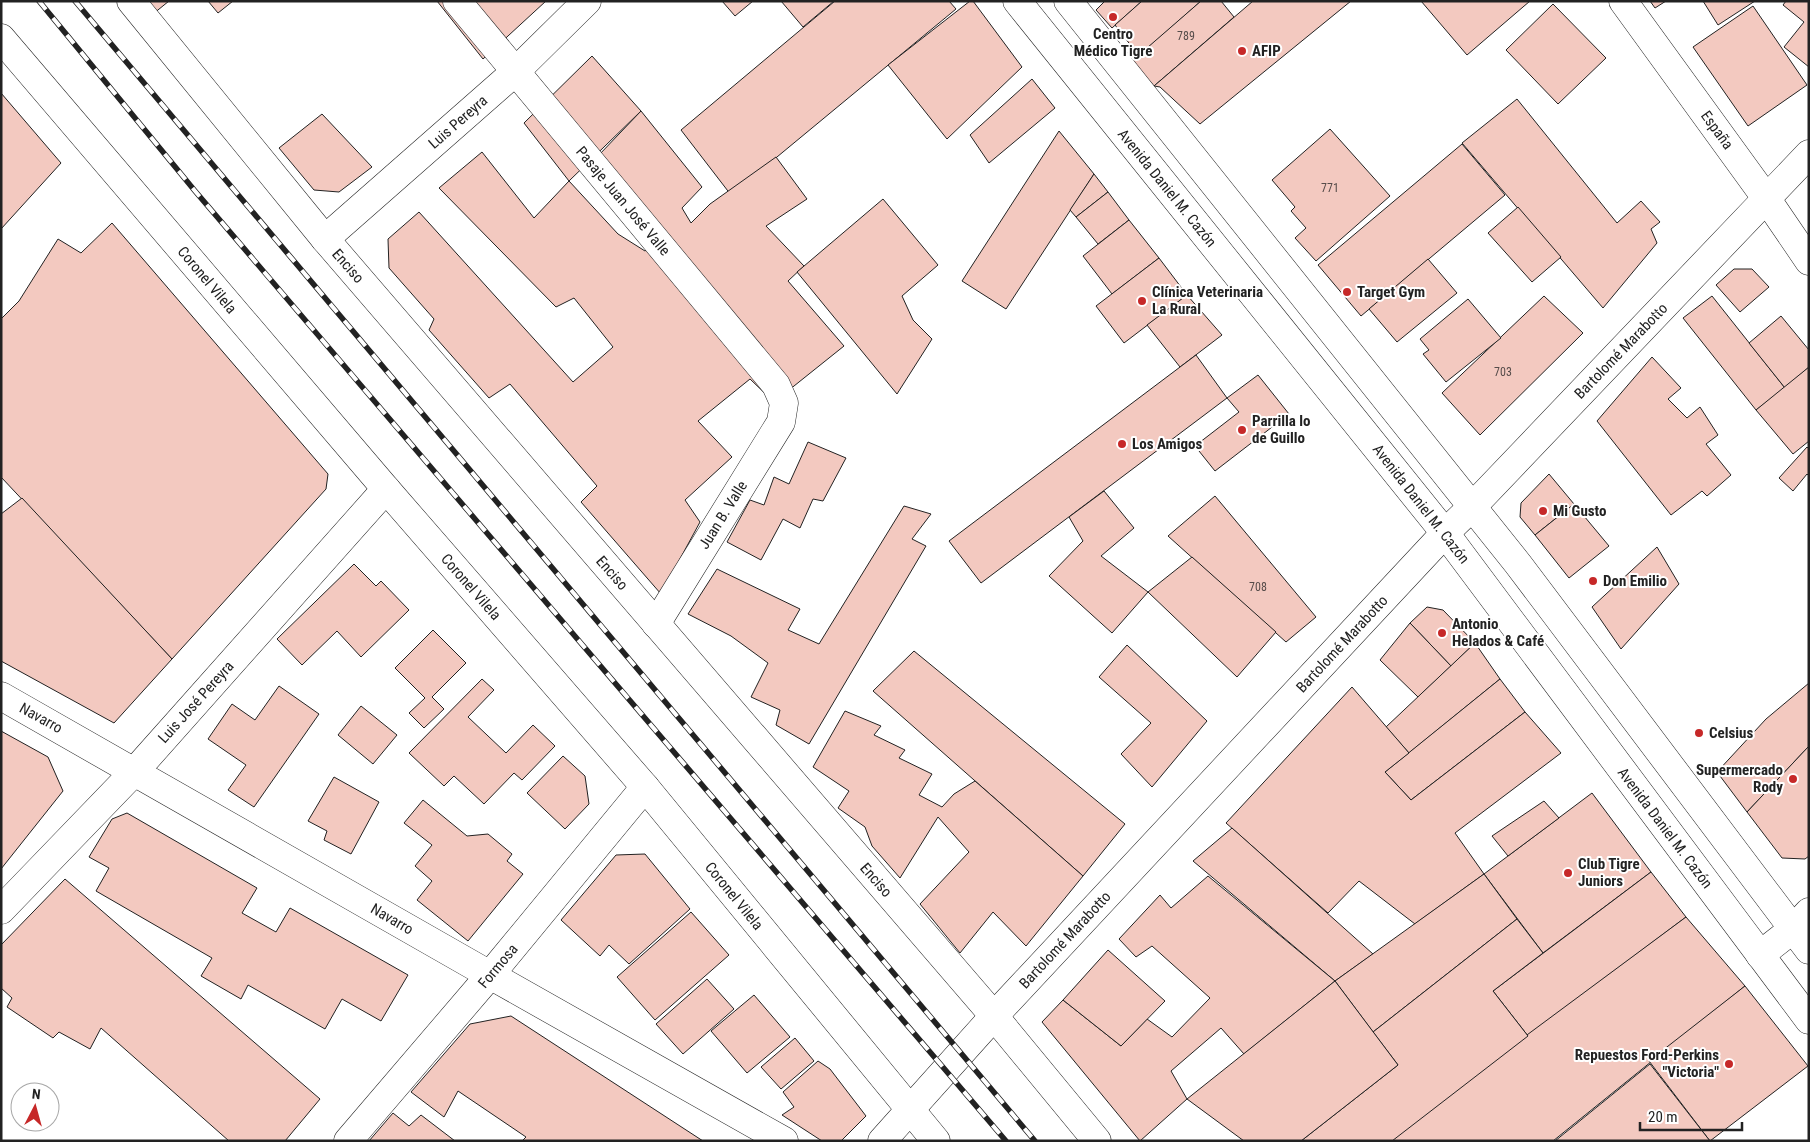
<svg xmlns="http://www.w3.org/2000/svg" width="1810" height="1142" font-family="'Roboto Condensed',sans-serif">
  <rect width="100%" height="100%" fill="#fff"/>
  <g fill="#f3c9c0" stroke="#222">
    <polygon points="143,1 169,1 153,14"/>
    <polygon points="208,1 233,1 218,13"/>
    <polygon points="437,1 546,1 483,59"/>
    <polygon points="722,1 753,1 735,16"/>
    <polygon points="781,1 834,1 803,27"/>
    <polygon points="835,1 949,1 956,9 731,195 681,130"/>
    <polygon points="970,1 973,1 1022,67 947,139 888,65"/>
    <polygon points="1105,1 1142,1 1112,28 1096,10"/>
    <polygon points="1142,1 1201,1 1139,56 1115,25"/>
    <polygon points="1201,1 1221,1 1234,17 1154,86 1132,61"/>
    <polygon points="1253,1 1351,1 1200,124 1160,87 1154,86"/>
    <polygon points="1421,1 1530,1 1467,55"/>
    <polygon points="1650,1 1666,1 1655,8"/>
    <polygon points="1703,1 1755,1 1718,25"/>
    <polygon points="1786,1 1809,1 1809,67 1784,47 1804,22 1783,5"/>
    <polygon points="1553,4 1606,58 1558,104 1506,50"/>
    <polygon points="1753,6 1807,85 1748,126 1693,47"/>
    <polygon points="592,56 641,111 569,181 524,123"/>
    <polygon points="1032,79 1055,108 989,163 970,135"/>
    <polygon points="1,93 61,163 1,229"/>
    <polygon points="1517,99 1617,223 1641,201 1660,222 1651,229 1657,243 1603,308 1462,143"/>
    <polygon points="641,111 702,187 682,208 691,223 710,204 776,157 807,199 766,226 804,266 788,281 844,346 774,402 750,379 698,421 732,457 685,500 700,522 661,594 581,502 597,486 510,384 489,398 429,330 434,319 389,268 388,239 419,212 573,382 613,347 574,298 556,307 439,188 482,152 534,218 569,181 618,234 645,251 663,237 598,156"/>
    <polygon points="322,114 372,167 339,192 314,190 279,148"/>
    <polygon points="1330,129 1390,196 1316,261 1295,238 1306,228 1291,211 1295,207 1272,180"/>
    <polygon points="1059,131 1094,174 1006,309 962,281"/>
    <polygon points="1462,144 1505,195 1361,316 1318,265"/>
    <polygon points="1094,174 1108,192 1076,217 1070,210"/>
    <polygon points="1108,192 1129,220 1098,244 1076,217"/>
    <polygon points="883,199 938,265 902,296 913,320 932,339 897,394 797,272"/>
    <polygon points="1518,207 1561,257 1532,282 1488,233"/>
    <polygon points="1129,220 1159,258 1112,294 1083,256"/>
    <polygon points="112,223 328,474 326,489 172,659 1,477 1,319 19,301 58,239 81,253"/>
    <polygon points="1159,258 1187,295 1124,343 1096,306"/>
    <polygon points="1428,259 1457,293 1397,342 1369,309"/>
    <polygon points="1734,269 1752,269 1769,287 1740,312 1716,285"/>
    <polygon points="1187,295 1222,335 1180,367 1147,325"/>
    <polygon points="1544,296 1583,333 1480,435 1442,393"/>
    <polygon points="1712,296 1785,388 1756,410 1683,318"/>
    <polygon points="1468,299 1501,338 1446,382 1423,354 1429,350 1420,339"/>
    <polygon points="1781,316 1809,350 1809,367 1785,388 1749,343"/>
    <polygon points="1196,355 1227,398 981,583 949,541"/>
    <polygon points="1652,357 1681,388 1668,399 1687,418 1700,407 1718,435 1706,444 1731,475 1707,496 1702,491 1671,515 1597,421"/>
    <polygon points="1809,367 1809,441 1793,454 1756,410"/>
    <polygon points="1258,375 1289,414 1215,471 1195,446 1239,412 1227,398"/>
    <polygon points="808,442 846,458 823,501 813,499 800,528 783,519 761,560 727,542 750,500 764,505 774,477 789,484"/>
    <polygon points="1807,447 1809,449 1809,476 1807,474 1793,491 1779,478"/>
    <polygon points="1549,474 1574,504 1535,535 1520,517 1521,503"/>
    <polygon points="1104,491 1134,528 1101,556 1148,592 1112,633 1049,576 1083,541 1069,517"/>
    <polygon points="1215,496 1316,617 1286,642 1168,536"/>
    <polygon points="22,498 172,659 114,723 1,661 1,514"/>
    <polygon points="1574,504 1609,546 1569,578 1535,535"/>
    <polygon points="904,506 931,514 912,539 926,546 809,744 776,725 780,710 751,697 768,663 731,636 688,614 717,569 800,609 788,630 819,644"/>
    <polygon points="1657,547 1679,584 1621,649 1592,607"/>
    <polygon points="1192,557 1276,632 1237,677 1148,592"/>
    <polygon points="354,564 376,586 381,581 409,610 361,657 337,631 302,665 277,639"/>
    <polygon points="1427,607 1443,610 1475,643 1451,666 1410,623"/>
    <polygon points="1410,623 1451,666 1418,697 1380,660"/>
    <polygon points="433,630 466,663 432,697 444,709 424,728 409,713 425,698 395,668"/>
    <polygon points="1475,643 1500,679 1409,753 1386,727"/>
    <polygon points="1127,645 1207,721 1152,787 1121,754 1151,723 1099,677"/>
    <polygon points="914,651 1125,824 1083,876 873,691"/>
    <polygon points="482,679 494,690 468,717 506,753 533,725 555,746 522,780 514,773 484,804 454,776 444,786 409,753"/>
    <polygon points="1500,679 1525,712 1411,800 1385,772"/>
    <polygon points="1809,683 1809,746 1747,812 1717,772 1766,719"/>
    <polygon points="279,686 319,714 254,807 228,790 246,765 208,739 232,704 255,720"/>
    <polygon points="1352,687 1409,753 1385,772 1411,800 1525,712 1561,753 1455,833 1484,874 1415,924 1359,881 1328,913 1226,823"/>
    <polygon points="361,706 397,735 373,764 338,735"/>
    <polygon points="845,711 881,726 874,735 905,750 899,758 932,774 919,795 942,807 954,794 975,781 1083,876 1026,946 993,912 960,953 920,904 969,852 938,817 900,878 872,846 865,827 838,808 849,791 813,767"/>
    <polygon points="1,731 48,757 63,791 1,869"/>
    <polygon points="1809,746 1809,856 1805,859 1782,858 1747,812"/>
    <polygon points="563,756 585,776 589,804 565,829 527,793"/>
    <polygon points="334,777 379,802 351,854 324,840 327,831 308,821"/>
    <polygon points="1592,793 1651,872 1543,953 1484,874"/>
    <polygon points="423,800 467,836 488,834 512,854 507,861 523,874 468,941 417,900 432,881 415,866 432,845 404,823"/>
    <polygon points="1544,801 1559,818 1508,856 1492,836"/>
    <polygon points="127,813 257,888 242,913 276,932 290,908 408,975 381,1021 342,999 325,1029 248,985 241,999 201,976 212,958 96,891 109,868 89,857 112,819"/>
    <polygon points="1232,828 1373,954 1335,981 1193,861"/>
    <polygon points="645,854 690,909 629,964 609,945 600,956 561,920 616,855"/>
    <polygon points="1651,872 1686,917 1528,1036 1493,991"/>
    <polygon points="1484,874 1517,919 1373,1032 1335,981"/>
    <polygon points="1208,876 1335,981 1244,1054 1221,1028 1171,1071 1187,1099 1140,1141 1042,1022 1063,1000 1121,1046 1147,1019 1172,1037 1210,998 1152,946 1136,957 1119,939 1160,895 1171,908"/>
    <polygon points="65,879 320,1099 285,1141 229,1141 101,1028 90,1049 59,1032 53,1038 7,1007 12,998 1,988 1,945"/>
    <polygon points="691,912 729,955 655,1020 617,977"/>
    <polygon points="1686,917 1745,986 1553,1141 1384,1141"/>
    <polygon points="1517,919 1543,953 1493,991 1528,1036 1392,1141 1301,1141 1398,1065 1373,1032"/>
    <polygon points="1108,950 1165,1001 1121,1046 1063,1000"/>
    <polygon points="707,979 734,1009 683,1054 656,1024"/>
    <polygon points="1335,981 1398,1065 1301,1141 1244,1141 1187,1099"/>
    <polygon points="1745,986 1808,1066 1710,1141 1649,1061"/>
    <polygon points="754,995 790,1037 747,1073 711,1031"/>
    <polygon points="511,1016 703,1141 522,1141 526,1137 458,1091 444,1117 411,1092 470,1024"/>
    <polygon points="795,1038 814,1061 781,1089 761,1067"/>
    <polygon points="818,1061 830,1069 866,1116 841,1141 822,1141 782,1115 794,1107 783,1092"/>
    <polygon points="1650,1064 1710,1141 1555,1141"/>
    <polygon points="393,1113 409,1126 421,1115 455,1141 369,1141"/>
  </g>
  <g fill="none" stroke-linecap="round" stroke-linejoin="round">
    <g stroke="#222" stroke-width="29">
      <g id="minor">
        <polyline points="131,1 325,239 994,1016 1097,1141"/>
        <polyline points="457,1 776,385 784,403 781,422 656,624"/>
        <polyline points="1623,1 1766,198 1809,261"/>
        <polyline points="1,38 386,489 645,787 936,1141"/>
        <polyline points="325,239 515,72 587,1"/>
        <polyline points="1,696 490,975 784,1141"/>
        <polyline points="1,910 135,771 386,489"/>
        <polyline points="1760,955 1793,929 1809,912"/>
        <polyline points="348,1141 490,975 645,787"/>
        <polyline points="882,1141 994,1016 1445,533 1472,507 1809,154"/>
      </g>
    </g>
    <g stroke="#222" stroke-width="29">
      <g id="major">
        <polyline points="1017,1 1445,533 1809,1020"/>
        <polyline points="1068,1 1518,564 1809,950"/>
      </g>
    </g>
    <use href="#minor" stroke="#fff" stroke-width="28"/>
    <use href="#major" stroke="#fff" stroke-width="28"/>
    <g stroke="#222" stroke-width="5.5">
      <g id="rail">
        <polyline points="39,1 195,191 1006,1141"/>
        <polyline points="75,1 1035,1141"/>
      </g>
    </g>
    <use href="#rail" stroke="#fff" stroke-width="4" stroke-dasharray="11" stroke-linecap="butt"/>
  </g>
  <g fill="#c62828" stroke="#fff" stroke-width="2">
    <circle cx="1113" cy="17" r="5"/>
    <circle cx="1242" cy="51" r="5"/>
    <circle cx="1347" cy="292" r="5"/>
    <circle cx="1142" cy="301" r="5"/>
    <circle cx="1242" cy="430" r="5"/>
    <circle cx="1122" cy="444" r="5"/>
    <circle cx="1543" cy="511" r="5"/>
    <circle cx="1593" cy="581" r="5"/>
    <circle cx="1442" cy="633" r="5"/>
    <circle cx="1699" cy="733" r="5"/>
    <circle cx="1793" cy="779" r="5"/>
    <circle cx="1568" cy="873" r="5"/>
    <circle cx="1729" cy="1064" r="5"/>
  </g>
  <g text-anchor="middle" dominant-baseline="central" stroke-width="4" stroke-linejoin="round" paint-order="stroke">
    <g font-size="12" fill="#564c4a">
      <text x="1186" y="36">789</text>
      <text x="1330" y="188">771</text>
      <text x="1503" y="372">703</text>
      <text x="1258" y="587">708</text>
    </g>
    <g font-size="15" font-weight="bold" fill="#222" stroke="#fff" text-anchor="start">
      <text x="1113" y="34" text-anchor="middle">Centro<tspan x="1113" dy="17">Médico Tigre</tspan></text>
      <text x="1252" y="51">AFIP</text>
      <text x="1152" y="292">Clínica Veterinaria<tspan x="1152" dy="17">La Rural</tspan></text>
      <text x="1357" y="292">Target Gym</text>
      <text x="1252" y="421">Parrilla lo<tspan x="1252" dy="17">de Guillo</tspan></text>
      <text x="1132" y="444">Los Amigos</text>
      <text x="1553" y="511">Mi Gusto</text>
      <text x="1603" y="581">Don Emilio</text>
      <text x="1452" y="624">Antonio<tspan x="1452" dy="17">Helados &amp; Café</tspan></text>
      <text x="1709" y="733">Celsius</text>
      <text x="1783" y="770" text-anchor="end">Supermercado<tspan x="1783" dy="17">Rody</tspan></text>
      <text x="1578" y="864">Club Tigre<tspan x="1578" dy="17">Juniors</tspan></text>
      <text x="1719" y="1055" text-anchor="end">Repuestos Ford-Perkins<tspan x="1719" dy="17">"Victoria"</tspan></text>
    </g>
    <g font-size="15" fill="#222" stroke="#fff">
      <text transform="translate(458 122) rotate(-41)">Luis Pereyra</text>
      <text transform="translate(1717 130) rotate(54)">España</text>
      <text transform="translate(1167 188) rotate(51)">Avenida Daniel M. Cazón</text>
      <text transform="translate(623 201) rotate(50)">Pasaje Juan José Valle</text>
      <text transform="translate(348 266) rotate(49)">Enciso</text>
      <text transform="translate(207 280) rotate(50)">Coronel Vilela</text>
      <text transform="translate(1621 351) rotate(-46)">Bartolomé Marabotto</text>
      <text transform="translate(1421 504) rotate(52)">Avenida Daniel M. Cazón</text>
      <text transform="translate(723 515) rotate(-58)">Juan B. Valle</text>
      <text transform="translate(612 573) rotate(49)">Enciso</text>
      <text transform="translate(471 587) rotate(49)">Coronel Vilela</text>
      <text transform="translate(1342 644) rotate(-47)">Bartolomé Marabotto</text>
      <text transform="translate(196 702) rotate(-48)">Luis José Pereyra</text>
      <text transform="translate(41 718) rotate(29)">Navarro</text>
      <text transform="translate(1665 828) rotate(53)">Avenida Daniel M. Cazón</text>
      <text transform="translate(876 880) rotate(49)">Enciso</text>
      <text transform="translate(734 896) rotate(51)">Coronel Vilela</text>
      <text transform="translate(392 919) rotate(30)">Navarro</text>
      <text transform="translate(1065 940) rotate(-47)">Bartolomé Marabotto</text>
      <text transform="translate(498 966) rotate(-50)">Formosa</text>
    </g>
  </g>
  <rect width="1810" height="1142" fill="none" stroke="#222222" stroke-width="5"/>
  <g transform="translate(35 1107) rotate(6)"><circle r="24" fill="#ffffff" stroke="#a7a7a7"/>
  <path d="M0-4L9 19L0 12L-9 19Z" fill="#c62828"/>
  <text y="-8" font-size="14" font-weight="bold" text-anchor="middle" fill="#222222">N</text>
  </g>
  <path d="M1640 1122v8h102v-8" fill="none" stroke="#222222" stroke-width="2.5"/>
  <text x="1648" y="1122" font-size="15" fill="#222222" stroke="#ffffff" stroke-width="4" paint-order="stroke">20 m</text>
</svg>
